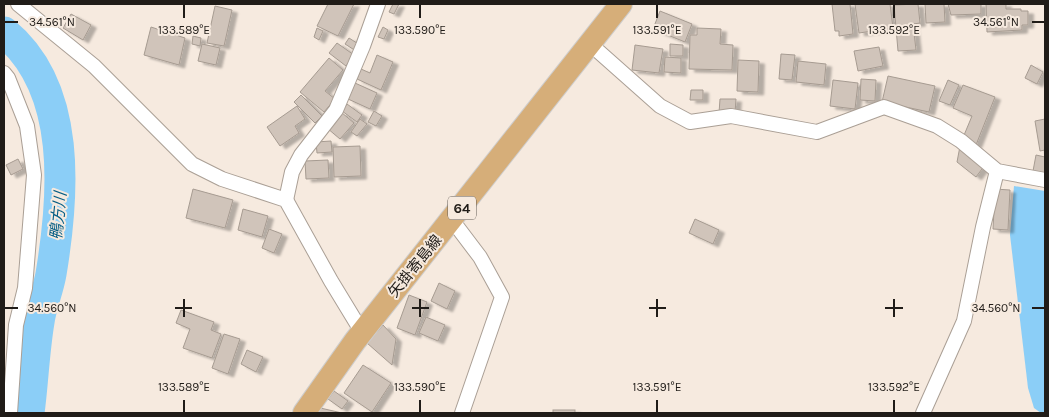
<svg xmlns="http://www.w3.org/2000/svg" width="1049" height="417" font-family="Karla,'Noto Sans JP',sans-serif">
  <defs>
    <filter id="shadow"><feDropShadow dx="5.5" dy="3" stdDeviation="1" flood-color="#0004"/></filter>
  </defs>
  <rect width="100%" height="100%" fill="#f6eadf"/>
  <polygon fill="#8bcef7" points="1014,186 1045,191 1045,413 1041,413 1034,408 1028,388 1010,235"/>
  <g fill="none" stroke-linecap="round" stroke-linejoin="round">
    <path stroke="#8bcef7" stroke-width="31" d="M4 32C73 88 64 196 51 274 48 291 41 306 39 322 34 352 33 383 29 413"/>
  </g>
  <g fill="#d0c4ba" stroke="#a69b91" filter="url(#shadow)">
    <polygon points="328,4 354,4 338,36 317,26"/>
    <polygon points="393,4 399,4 394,14 389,12"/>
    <polygon points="832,4 850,4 853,34 839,36 839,31 835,31"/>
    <polygon points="855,4 890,4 893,28 859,33"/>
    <polygon points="918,4 920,23 913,24 916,50 898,51 894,5"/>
    <polygon points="925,4 944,4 945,22 926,23"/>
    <polygon points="948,4 981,4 981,14 951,15"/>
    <polygon points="986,4 1006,4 1006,9 1021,9 1021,11 1028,11 1028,25 1022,25 1022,30 987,32"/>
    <polygon points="215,6 232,10 224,46 207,43"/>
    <polygon points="660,11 692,24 685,42 653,29"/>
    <polygon points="71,14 91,25 83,40 63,28"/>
    <polygon points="151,27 185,38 179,65 144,55"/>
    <polygon points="383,27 388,30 384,39 378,37"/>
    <polygon points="317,28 323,31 319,40 314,37"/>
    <polygon points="697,28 721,29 720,44 733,45 732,70 689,69 690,35 697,35"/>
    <polygon points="193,36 201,38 200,46 192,44"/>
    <polygon points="349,38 360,45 356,51 345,44"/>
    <polygon points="337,43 354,55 346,66 329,53"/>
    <polygon points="202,44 220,48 216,65 198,61"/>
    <polygon points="670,44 683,45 683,56 670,56"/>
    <polygon points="635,45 663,49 659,73 632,70"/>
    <polygon points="879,47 883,66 858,71 854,51"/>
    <polygon points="781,54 795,55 792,80 779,79"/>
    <polygon points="377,55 393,62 381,90 357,79 361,69 370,73"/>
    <polygon points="665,57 681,58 681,73 664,72"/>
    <polygon points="329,58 343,70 325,91 335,99 324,112 300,92"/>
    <polygon points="738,60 759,61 758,92 737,91"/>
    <polygon points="798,61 826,64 824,85 796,82"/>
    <polygon points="1031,65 1043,72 1037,84 1025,78"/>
    <polygon points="888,76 935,86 929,112 882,102"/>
    <polygon points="861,79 876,80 875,101 860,100"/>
    <polygon points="833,80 858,83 855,109 830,106"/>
    <polygon points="948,80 959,85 950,105 939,101"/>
    <polygon points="355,83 377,93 370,109 348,99"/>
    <polygon points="963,85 995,97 976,145 962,140 972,116 953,108"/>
    <polygon points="691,90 703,90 703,100 690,100"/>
    <polygon points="301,95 322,116 315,123 294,102"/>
    <polygon points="720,99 736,99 735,113 719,113"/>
    <polygon points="347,104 362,115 357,122 342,111"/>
    <polygon points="297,106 305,119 295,126 299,133 280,146 267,127"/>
    <polygon points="374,111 382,116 376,126 368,122"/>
    <polygon points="341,112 354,123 340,139 327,128"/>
    <polygon points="360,119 367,124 357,136 351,132"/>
    <polygon points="1045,119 1045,150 1040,151 1035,121"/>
    <polygon points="331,141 332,152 317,153 316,142"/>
    <polygon points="961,141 985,165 976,177 957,162"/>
    <polygon points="360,146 361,176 334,177 333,147"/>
    <polygon points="1036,155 1045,157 1045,174 1033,171"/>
    <polygon points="18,159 23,169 11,175 6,165"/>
    <polygon points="328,160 329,178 306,179 305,161"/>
    <polygon points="193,189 233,200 225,228 186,218"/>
    <polygon points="995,189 1010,190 1008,230 993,229"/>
    <polygon points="243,209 268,216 262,237 238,230"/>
    <polygon points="695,219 719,230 713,244 689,233"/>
    <polygon points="269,229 282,234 274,253 262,248"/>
    <polygon points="439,283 455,291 447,309 431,301"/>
    <polygon points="409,295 427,302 415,335 397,328"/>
    <polygon points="181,310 214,322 211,330 221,334 212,358 183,348 190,329 176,323"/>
    <polygon points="426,317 445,325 438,341 419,333"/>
    <polygon points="383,325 396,339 392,365 367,343"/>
    <polygon points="224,334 240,339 228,374 212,368"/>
    <polygon points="247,350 263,357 256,372 241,364"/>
    <polygon points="363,365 391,383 372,412 344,393"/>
    <polygon points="334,391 348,401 342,409 328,399"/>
    <polygon points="316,407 342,413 315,413"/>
    <rect x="553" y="410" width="22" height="3"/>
  </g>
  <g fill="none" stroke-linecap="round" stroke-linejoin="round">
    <g stroke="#aa9f95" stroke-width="16">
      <g id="minor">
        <polyline points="18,4 94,66 192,164 222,179 286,200 331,281 362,332"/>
        <polyline points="589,43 660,106 690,122 731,116 817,132 884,107 937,126 961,141 997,171 1045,180"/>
        <polyline points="4,73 8,78 27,126 34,175 25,288 16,325 10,413"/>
        <polyline points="286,200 292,172 301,155 336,110 363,46 378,4"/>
        <polyline points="452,220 480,257 502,297 462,413"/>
        <polyline points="923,413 964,321 983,227 997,171"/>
      </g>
    </g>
    <g stroke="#cecdcc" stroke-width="24">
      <polyline id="primary" points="304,413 355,341 621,4"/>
    </g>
    <use href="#minor" stroke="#fff" stroke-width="14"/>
    <use href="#primary" stroke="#d6ae79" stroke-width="22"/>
  </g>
  <path fill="none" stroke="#201c18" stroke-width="2" d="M184 5V18M420 5V18M657 5V18M894 5V18M5 22H18M1032 22H1044M184 299V317M420 299V317M657 299V317M894 299V317M5 308H18M175 308H192M412 308H429M649 308H666M885 308H903M1032 308H1044M184 400V412M420 400V412M657 400V412M894 400V412"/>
  <g text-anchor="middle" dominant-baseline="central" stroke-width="4" stroke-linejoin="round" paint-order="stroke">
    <rect fill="#f6eadf" stroke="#605a54" stroke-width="1" x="448" y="196.5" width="28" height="23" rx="4"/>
    <g font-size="14" font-weight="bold" fill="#201c18">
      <text x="462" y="208">64</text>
    </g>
    <g font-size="15" fill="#201c18" stroke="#f6eadf">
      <text transform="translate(415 266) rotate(-51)">矢掛寄島線</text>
    </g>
    <g font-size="16" font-style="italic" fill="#075e85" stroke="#f6eadf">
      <text transform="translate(58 216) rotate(-84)">鴨方川</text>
    </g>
  </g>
  <g font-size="12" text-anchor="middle" fill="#201c18" stroke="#f6eadf" stroke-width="4" stroke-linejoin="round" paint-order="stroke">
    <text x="52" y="26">34.561°N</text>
    <text x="996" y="26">34.561°N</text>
    <text x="184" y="34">133.589°E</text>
    <text x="420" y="34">133.590°E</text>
    <text x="657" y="34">133.591°E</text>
    <text x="894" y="34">133.592°E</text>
    <text x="52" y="312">34.560°N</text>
    <text x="996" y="312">34.560°N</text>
    <text x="184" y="391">133.589°E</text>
    <text x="420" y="391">133.590°E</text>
    <text x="657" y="391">133.591°E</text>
    <text x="894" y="391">133.592°E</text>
  </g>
  <rect width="1049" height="417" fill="none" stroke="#201c18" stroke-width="10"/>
</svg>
